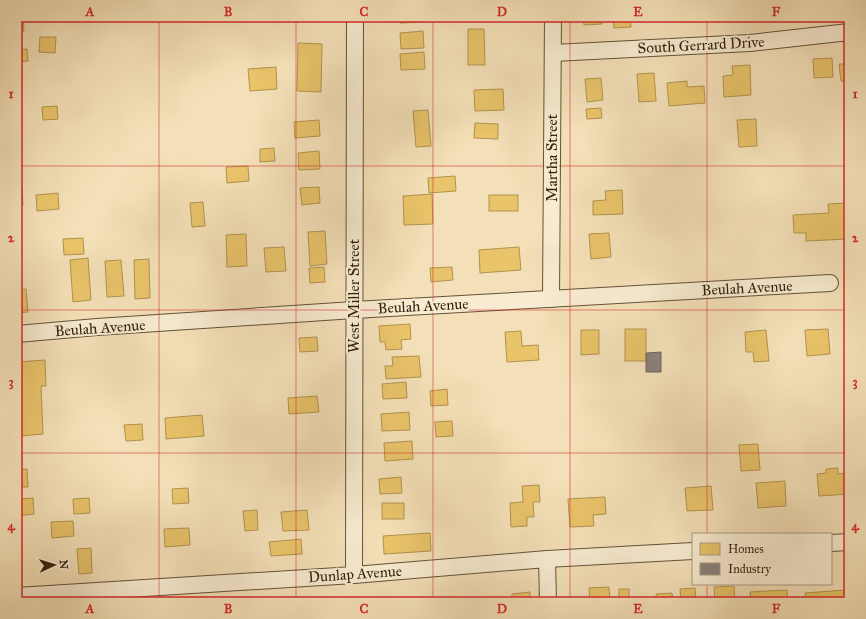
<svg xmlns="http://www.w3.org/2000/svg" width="866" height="619" font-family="'IM FELL Great Primer',serif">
  <rect width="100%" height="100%" fill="#f4e0b8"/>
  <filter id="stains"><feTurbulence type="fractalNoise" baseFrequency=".005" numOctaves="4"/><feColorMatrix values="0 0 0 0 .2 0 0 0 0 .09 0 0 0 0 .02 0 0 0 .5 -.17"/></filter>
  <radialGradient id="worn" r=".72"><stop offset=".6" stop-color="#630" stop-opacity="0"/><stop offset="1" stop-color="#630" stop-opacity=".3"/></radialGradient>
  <g fill="#e9c46a" stroke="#b2934e">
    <polygon points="17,17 23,17 24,31 17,32"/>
    <polygon points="400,17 425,17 425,22 400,23"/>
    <polygon points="583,17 602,17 602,24 584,25"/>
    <polygon points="613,17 630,17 631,27 614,28"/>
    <polygon points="468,29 484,29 485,65 468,65"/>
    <polygon points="423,31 424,48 401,49 400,33"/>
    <polygon points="40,37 56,37 55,53 39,52"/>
    <polygon points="298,43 322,44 321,92 297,91"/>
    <polygon points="27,49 28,61 17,62 17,50"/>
    <polygon points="424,52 425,69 401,70 400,54"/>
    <polygon points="832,58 833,77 814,78 813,59"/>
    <polygon points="839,64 849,64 849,81 841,81"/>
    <polygon points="750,65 751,95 724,97 723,76 733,75 732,66"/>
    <polygon points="276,67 277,89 250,91 248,69"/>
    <polygon points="654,73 656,101 639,102 637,74"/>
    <polygon points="601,78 603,100 587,102 585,79"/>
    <polygon points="687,81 687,87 704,86 705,103 669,106 667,83"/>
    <polygon points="503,89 504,110 475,111 474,90"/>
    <polygon points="17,95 19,95 20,115 17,116"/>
    <polygon points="57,106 58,119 43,120 42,107"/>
    <polygon points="601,108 602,118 587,119 586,109"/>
    <polygon points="428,110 431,146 416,147 413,111"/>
    <polygon points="756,119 757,146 739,147 737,120"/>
    <polygon points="319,120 320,136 295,138 294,122"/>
    <polygon points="475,123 498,124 498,139 474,138"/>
    <polygon points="17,126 20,126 21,145 17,145"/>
    <polygon points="274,148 275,161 260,162 260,149"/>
    <polygon points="319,151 320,169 299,170 298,153"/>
    <polygon points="17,156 20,156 21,182 17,183"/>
    <polygon points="248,166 249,181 227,183 226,167"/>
    <polygon points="455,176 456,191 429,193 428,178"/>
    <polygon points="22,186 23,205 17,206 17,187"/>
    <polygon points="319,187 320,203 302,205 300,188"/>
    <polygon points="622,190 623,214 593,215 593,201 606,200 605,191"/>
    <polygon points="58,193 59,209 37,211 36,195"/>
    <polygon points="432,194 433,224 404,225 403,196"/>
    <rect x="489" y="195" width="29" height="16"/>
    <polygon points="203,202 205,226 192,227 190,203"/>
    <polygon points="846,203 848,239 806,241 806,233 794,233 793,215 829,213 828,204"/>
    <polygon points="325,231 327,264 310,266 308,232"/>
    <polygon points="609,233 611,257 591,259 589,234"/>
    <polygon points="246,234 247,266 227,267 226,235"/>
    <polygon points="83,238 84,254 64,255 63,239"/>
    <polygon points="284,247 286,271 266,272 264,248"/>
    <polygon points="519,247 521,270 480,273 479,250"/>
    <polygon points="88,258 91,300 73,302 70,260"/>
    <polygon points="149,259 150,298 135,299 134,260"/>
    <polygon points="121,260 124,296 107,297 105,261"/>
    <polygon points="324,267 325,282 310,283 309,268"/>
    <polygon points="452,267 453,280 431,282 430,268"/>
    <polygon points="26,289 28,312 17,313 17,290"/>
    <polygon points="410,324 411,339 401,340 402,349 386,350 385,342 380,342 379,326"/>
    <rect x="625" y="329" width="21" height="32"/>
    <polygon points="828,329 830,354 807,356 805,330"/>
    <polygon points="581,330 599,330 599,354 581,355"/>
    <polygon points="766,330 769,361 754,362 753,352 746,352 745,332"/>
    <polygon points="521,331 522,346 538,345 539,360 507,362 505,332"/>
    <polygon points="317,337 318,351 300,352 299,338"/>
    <polygon points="419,356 421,377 386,379 385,366 393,366 392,357"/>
    <polygon points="45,360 46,386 41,386 43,434 20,436 17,362"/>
    <polygon points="406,382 407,398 383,399 382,384"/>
    <polygon points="447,389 448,405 431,406 430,391"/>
    <polygon points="317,396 319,412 289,414 288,398"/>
    <polygon points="409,412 410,430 382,431 381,414"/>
    <polygon points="202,415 204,436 166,439 165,418"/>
    <polygon points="452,421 453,436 436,437 435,422"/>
    <polygon points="142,424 143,440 126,441 124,425"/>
    <polygon points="412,441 413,459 385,461 384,443"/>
    <polygon points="758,444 760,470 741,471 739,445"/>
    <polygon points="838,468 838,474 849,473 849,494 819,496 817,474 826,473 826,469"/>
    <polygon points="27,469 28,487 17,487 17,470"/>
    <polygon points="401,477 402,493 380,494 379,479"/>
    <polygon points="785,481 786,506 758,508 756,483"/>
    <polygon points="539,485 540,502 533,502 534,517 527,517 527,526 511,527 510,503 523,502 522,486"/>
    <polygon points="711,486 713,510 687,511 685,488"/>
    <polygon points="188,488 189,503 173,504 172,489"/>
    <polygon points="605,497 606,514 593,515 594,526 570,527 568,499"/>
    <polygon points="33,498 34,514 17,516 17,499"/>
    <polygon points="89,498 90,513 74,514 73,499"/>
    <rect x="382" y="503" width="22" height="16"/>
    <polygon points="257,510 258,530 245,531 243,511"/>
    <polygon points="307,510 309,530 283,531 281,512"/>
    <polygon points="73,521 74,536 52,538 51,522"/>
    <polygon points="189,528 190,545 165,547 164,529"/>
    <polygon points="430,533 431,551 384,554 383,536"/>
    <polygon points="301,539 302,554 271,556 269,542"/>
    <polygon points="91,548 92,573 79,574 77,549"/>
    <polygon points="734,586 735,602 715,602 714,587"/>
    <polygon points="609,587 610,602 590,602 589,588"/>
    <polygon points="695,588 696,602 681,602 680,589"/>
    <polygon points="619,589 629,589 629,598 643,598 643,602 619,602"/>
    <polygon points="787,590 788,602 751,602 750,592"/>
    <polygon points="846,590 846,602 806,602 805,593"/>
    <polygon points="530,592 530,602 512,602 512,594"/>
    <polygon points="672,593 673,602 657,602 656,594"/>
  </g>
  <polygon fill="#8a817c" stroke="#70645b" points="661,352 661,372 646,372 646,353"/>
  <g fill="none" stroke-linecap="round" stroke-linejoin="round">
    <g stroke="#635238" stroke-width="18">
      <g id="minor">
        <polyline points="553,53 750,43 849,32"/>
        <polyline points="551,299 553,17"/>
        <polyline points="17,334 97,327 354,310 830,283"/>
        <polyline points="831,543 849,542"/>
        <polyline points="547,559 548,602"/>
        <polyline points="354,575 355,17"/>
        <polyline points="17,596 354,575 547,559 693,551"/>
      </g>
    </g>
    <use href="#minor" stroke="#f8ebd1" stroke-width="16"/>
  </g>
  <path fill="none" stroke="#d62828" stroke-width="1" stroke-opacity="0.55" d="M159 17V602M296 17V602M433 17V602M570 17V602M707 17V534M17 166H849M17 310H849M17 453H849M707 584V602"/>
  <g text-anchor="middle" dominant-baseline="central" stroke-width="4" stroke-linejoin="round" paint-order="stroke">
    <g font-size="15" fill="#33220d" stroke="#f8ebd1">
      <text transform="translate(701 45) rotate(-3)">South Gerrard Drive</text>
      <text transform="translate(552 158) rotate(-90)">Martha Street</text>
      <text transform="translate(747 288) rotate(-3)">Beulah Avenue</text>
      <text transform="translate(354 296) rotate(-90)">West Miller Street</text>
      <text transform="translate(423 306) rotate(-3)">Beulah Avenue</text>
      <text transform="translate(100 328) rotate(-4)">Beulah Avenue</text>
      <text transform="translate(355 574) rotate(-4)">Dunlap Avenue</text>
    </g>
  </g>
  <rect width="866" height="619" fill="none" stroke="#f4e0b8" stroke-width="44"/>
  <rect x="692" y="533" width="140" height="52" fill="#f8ebd1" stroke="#a99b83"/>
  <rect x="700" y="543" width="20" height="12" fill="#e9c46a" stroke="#a99b83"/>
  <text x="728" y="553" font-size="12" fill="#33220d">Homes</text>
  <rect x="700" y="563" width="20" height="12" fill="#8a817c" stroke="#a99b83"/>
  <text x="728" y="573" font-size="12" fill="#33220d">Industry</text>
  <g transform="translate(54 565) rotate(86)" stroke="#f8ebd1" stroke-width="3" paint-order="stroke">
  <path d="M0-3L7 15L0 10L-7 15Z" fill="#33220d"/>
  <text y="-6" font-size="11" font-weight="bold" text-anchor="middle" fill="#33220d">N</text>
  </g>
  <rect x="22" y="22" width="822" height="575" fill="none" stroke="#d62828" stroke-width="1.5"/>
  <g font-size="13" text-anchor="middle" font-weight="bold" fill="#d62828">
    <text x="90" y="16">A</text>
    <text x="228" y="16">B</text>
    <text x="364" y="16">C</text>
    <text x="502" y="16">D</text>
    <text x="638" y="16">E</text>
    <text x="776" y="16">F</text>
    <text x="11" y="98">1</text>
    <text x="855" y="98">1</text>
    <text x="11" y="242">2</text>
    <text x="855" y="242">2</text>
    <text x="11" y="386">3</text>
    <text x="855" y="386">3</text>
    <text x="11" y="530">4</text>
    <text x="855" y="530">4</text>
    <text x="90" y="613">A</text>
    <text x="228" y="613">B</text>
    <text x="364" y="613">C</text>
    <text x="502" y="613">D</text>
    <text x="638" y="613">E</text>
    <text x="776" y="613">F</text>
  </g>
  <rect width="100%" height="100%" filter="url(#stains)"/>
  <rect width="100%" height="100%" fill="url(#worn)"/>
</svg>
